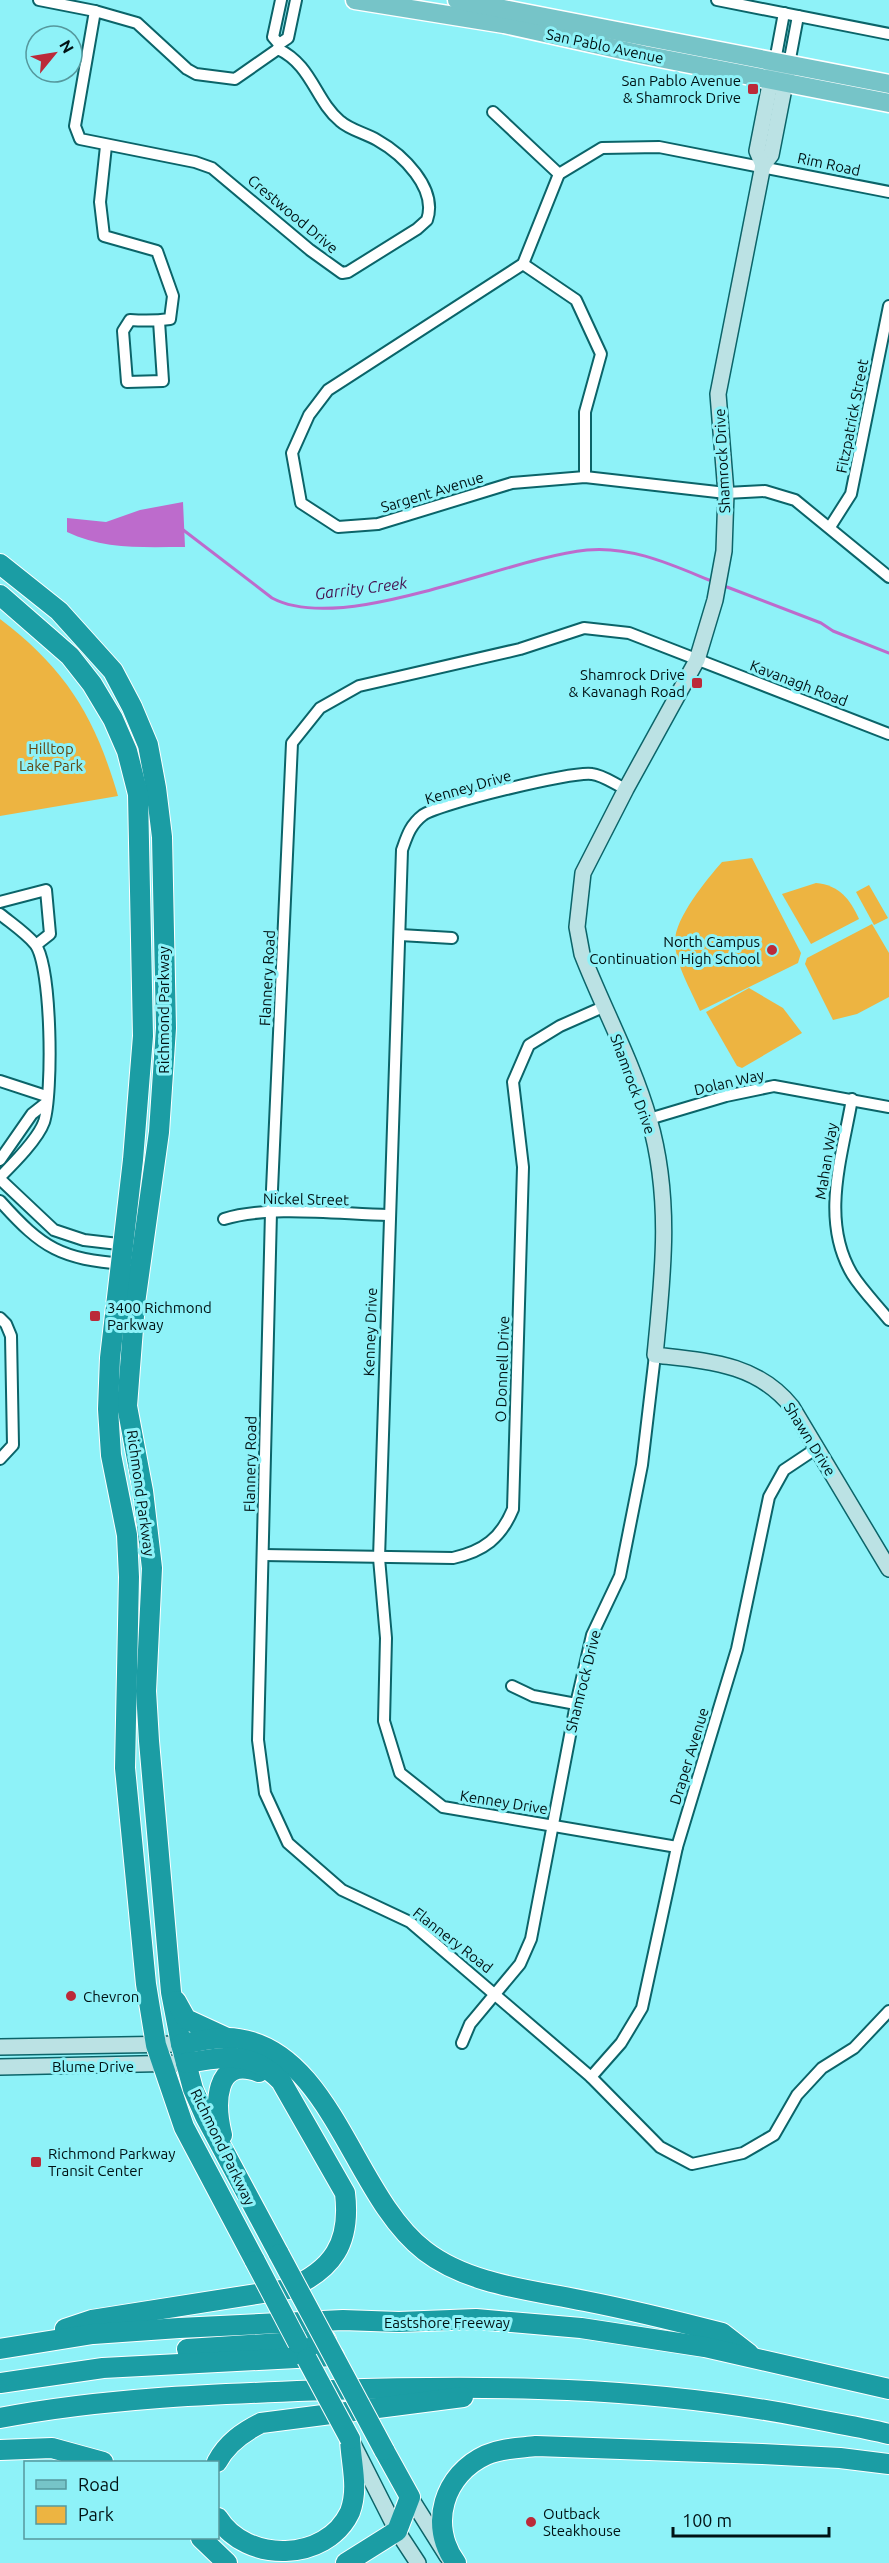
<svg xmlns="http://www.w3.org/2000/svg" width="889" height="2563" font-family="Ubuntu,sans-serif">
  <rect width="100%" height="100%" fill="#8ef2f8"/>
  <g fill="#edb441">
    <path d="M0 619C66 669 95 717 118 796L0 816Z"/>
    <path d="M752 858 801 953 798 963 700 1011C691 990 675 964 675 941 675 918 707 879 722 862Z"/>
    <path d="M816 883C839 885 850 899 859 919L811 944 782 894Z"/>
    <polygon points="869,885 888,918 874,925 856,892"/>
    <polygon points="872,924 889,953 889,997 857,1014 833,1020 805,964 807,958"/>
    <polygon points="749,988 783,1008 802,1033 742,1068 737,1066 706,1012"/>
  </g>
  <path fill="#bd6bcc" d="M183 502 185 547C145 547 104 550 67 532V518L106 522 140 510Z"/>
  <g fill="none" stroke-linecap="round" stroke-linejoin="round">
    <g stroke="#bd6bcc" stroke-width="3">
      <path d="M182 529 272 598C343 636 506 558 587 550 631 546 670 564 709 580"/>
      <polyline points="727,587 821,623 833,631 889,653"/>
    </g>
    <g stroke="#0b6469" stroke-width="14">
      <g id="street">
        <polyline points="39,0 95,11"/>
        <polyline points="717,0 889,34"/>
        <path d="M95 11 137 23 187 69 196 74 235 79 278 49C312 65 315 100 340 121 350 130 365 133 377 140 402 154 438 188 427 220L417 229 348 272 342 273 310 250 212 168 195 162 80 139 75 126Z"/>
        <polyline points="279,44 288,38 296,0"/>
        <polyline points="278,49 279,44 273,37 281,0"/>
        <polyline points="775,61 784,13"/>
        <polyline points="789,64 798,16"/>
        <polyline points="493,112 559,174"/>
        <path d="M106 146 100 202 104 236 157 251 173 296 170 319C156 321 144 321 130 320L123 331 127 382 163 381 159 321"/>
        <polyline points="889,192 659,147 602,148 559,174 523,264 328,390 309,415 292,453 301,503 338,527 378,524 512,483 585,477 726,493 765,491 795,500 889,577"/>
        <polyline points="523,264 576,300 601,354 585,412 585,477"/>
        <polyline points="830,527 851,494 889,306"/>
        <polyline points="889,734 629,633 584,628 520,649 359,686 320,708 292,743 271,1212 258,1740 265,1793 288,1843 342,1890 410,1922 591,2077 660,2147 692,2164 743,2153 774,2135 797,2095 822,2068 854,2048 889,2011"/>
        <path d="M626 789C616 785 603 775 592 774 572 771 438 804 423 815 410 825 407 836 402 850L379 1558 386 1638 384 1721 400 1773 443 1807 677 1847"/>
        <polyline points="0,902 46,890 50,934 36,945"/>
        <path d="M0 914C11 923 26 933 35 944 52 966 53 1094 44 1122 38 1139 14 1163 1 1176"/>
        <polyline points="400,935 452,938"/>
        <polyline points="0,1081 46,1096"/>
        <path d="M852 1099C842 1157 820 1220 852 1274 862 1290 877 1305 889 1320"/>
        <polyline points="649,1119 726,1096 774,1086 889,1107"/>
        <polyline points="0,1160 32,1114 46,1103"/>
        <polyline points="2,1181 54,1230 84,1240 127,1245"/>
        <path d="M0 1201C43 1249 61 1259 125 1264"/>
        <path d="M224 1219C269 1205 339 1214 388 1215"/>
        <polyline points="0,1318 6,1324 11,1336 13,1445 0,1459"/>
        <path d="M263 1555 453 1558C484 1551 501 1538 513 1509L523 1167 513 1082 529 1045 560 1026 603 1007"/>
        <polyline points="512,1686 533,1696 576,1704"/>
        <polyline points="462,2043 470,2024 520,1964 531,1939 576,1704 592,1635 620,1576 642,1465 655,1355"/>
        <polyline points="591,2077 621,2043 642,2008 677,1847 737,1649 769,1497 784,1470 817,1448"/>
      </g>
    </g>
    <g stroke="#0b6469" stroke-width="18">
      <g id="secondary">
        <path d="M787 73 771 155 763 165 718 394 726 493 724 551 715 600 697 660 626 789 583 873 577 927 582 954C603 1008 633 1063 649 1119 672 1198 663 1275 655 1355 707 1361 757 1363 792 1407L889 1569"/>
        <polyline points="763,165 757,151 773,69"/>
        <polyline points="0,2047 181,2044"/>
        <polyline points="0,2067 186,2063"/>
        <polyline points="353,2444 397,2531 418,2563"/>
        <polyline points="410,2497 447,2556"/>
      </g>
    </g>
    <g stroke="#fff" stroke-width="21">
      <g id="primary">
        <polyline points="355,0 504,24 644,55 889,103"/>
        <polyline points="457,0 889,84"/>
      </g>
    </g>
    <g stroke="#fff" stroke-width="22">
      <g id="highway">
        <polyline points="0,564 59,611 113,671 132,707 148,745 156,788 162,837 166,1028 159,1132 135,1303 127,1406 143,1491 152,1568 146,1691 149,1741 171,1992 181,2044 193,2089 205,2116 279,2254"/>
        <polyline points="0,595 70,656 92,684 113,719 127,751 138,794 143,1036 133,1160 110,1358 108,1409 111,1455 127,1535 129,1577 125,1768 146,1984 156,2045 184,2127 255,2261"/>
        <polyline points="176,2001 186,2019 225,2037"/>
        <path d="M181 2044C199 2041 221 2036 239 2039 333 2054 354 2197 425 2251 469 2285 533 2290 585 2301 631 2310 676 2321 722 2333L749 2354"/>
        <path d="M222 2135C215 2106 213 2055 259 2072"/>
        <path d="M65 2329 92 2320 288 2289C333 2270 351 2243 345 2193L281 2081C251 2050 226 2057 186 2063"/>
        <polyline points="0,2349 93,2334 179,2328 343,2320 399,2322 476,2319 581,2328 705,2347 889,2389"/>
        <polyline points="187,2349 326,2340"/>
        <polyline points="0,2383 103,2368 334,2356"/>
        <path d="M0 2418C109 2397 219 2394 330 2390 491 2385 645 2386 804 2417 832 2423 862 2427 889 2434"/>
        <polyline points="0,2450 52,2448 103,2462"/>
        <path d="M217 2462C227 2443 243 2432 261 2423L463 2397"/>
        <path d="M218 2518C246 2563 326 2563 350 2512 359 2488 351 2464 350 2439"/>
        <polyline points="201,2538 227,2563"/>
        <polyline points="346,2563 397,2531 410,2497 384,2450"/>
        <path d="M456 2563C428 2525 444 2474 486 2455 502 2448 520 2448 536 2446L762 2454 840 2458 889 2464"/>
      </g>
    </g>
    <use href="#street" stroke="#fff" stroke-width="10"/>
    <use href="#secondary" stroke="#bbe2e4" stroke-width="15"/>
    <use href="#primary" stroke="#76c4c8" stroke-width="18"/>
    <use href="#highway" stroke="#1b9da4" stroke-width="20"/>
    <g stroke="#fff" stroke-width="22" stroke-linecap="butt">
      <g id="highway-bridge">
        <polyline points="279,2254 384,2450"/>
        <polyline points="255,2261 298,2343"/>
        <polyline points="307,2359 350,2439"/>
      </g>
    </g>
    <use href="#highway-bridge" stroke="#1b9da4" stroke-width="20"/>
  </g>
  <g fill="#bb2a39" stroke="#8ef2f8" stroke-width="2">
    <rect x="747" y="83" width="12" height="12" rx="3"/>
    <rect x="691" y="677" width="12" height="12" rx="3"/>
    <circle cx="772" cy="950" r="6"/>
    <rect x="89" y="1310" width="12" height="12" rx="3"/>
    <circle cx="71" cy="1996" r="6"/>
    <rect x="30" y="2156" width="12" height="12" rx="3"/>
    <circle cx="531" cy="2522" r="6"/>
  </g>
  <g text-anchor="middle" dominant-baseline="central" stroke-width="6" stroke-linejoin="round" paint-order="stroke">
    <g font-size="15" fill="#001214" stroke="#8ef2f8">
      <text transform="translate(605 46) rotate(12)">San Pablo Avenue</text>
      <text transform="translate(829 164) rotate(12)">Rim Road</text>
      <text transform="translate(293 214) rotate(40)">Crestwood Drive</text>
      <text transform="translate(852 416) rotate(-79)">Fitzpatrick Street</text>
      <text transform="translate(722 461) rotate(-93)">Shamrock Drive</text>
      <text transform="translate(432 492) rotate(-17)">Sargent Avenue</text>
      <text transform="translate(799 683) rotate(21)">Kavanagh Road</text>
      <text transform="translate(468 787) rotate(-16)">Kenney Drive</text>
      <text transform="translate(267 978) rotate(-87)">Flannery Road</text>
      <text transform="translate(163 1010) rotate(-90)">Richmond Parkway</text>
      <text transform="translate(729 1082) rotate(-13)">Dolan Way</text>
      <text transform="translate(633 1084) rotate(70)">Shamrock Drive</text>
      <text transform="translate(826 1161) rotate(-81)">Mahan Way</text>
      <text transform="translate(306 1199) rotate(1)">Nickel Street</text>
      <text transform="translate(370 1332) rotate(-88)">Kenney Drive</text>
      <text transform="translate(502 1369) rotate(-88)">O Donnell Drive</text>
      <text transform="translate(810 1439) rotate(58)">Shawn Drive</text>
      <text transform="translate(250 1464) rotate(-89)">Flannery Road</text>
      <text transform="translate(141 1493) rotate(82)">Richmond Parkway</text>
      <text transform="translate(583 1681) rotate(-76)">Shamrock Drive</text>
      <text transform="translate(689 1756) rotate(-73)">Draper Avenue</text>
      <text transform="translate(504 1802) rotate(9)">Kenney Drive</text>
      <text transform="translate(453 1940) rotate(38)">Flannery Road</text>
      <text x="93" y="2066">Blume Drive</text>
      <text transform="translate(223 2147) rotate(64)">Richmond Parkway</text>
      <text x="447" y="2322">Eastshore Freeway</text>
    </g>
    <g font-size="15" fill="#001214" stroke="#8ef2f8" text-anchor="start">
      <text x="741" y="80" text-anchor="end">San Pablo Avenue<tspan x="741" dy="17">&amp; Shamrock Drive</tspan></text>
      <text x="685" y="674" text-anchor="end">Shamrock Drive<tspan x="685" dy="17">&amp; Kavanagh Road</tspan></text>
      <text x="760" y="941" text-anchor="end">North Campus<tspan x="760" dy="17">Continuation High School</tspan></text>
      <text x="107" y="1307">3400 Richmond<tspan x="107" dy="17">Parkway</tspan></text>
      <text x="83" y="1996">Chevron</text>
      <text x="48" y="2153">Richmond Parkway<tspan x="48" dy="17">Transit Center</tspan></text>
      <text x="543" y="2513">Outback<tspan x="543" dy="17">Steakhouse</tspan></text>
    </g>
    <g font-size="15" fill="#624812" stroke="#8ef2f8">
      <text x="51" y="748">Hilltop<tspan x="51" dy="17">Lake Park</tspan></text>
    </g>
    <g font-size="16" font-style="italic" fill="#46114f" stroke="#8ef2f8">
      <text transform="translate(361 588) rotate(-7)">Garrity Creek</text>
    </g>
  </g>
  <rect x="24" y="2461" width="195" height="78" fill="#8ef2f8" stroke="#55989d" stroke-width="1.5"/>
  <rect x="36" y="2480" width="30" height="9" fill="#76c4c8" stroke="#55989d" stroke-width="1.5"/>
  <text x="78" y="2491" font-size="18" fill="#001214">Road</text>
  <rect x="36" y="2506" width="30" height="18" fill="#edb441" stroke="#55989d" stroke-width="1.5"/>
  <text x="78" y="2521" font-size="18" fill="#001214">Park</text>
  <g transform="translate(54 54) rotate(60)"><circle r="28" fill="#8ef2f8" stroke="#55989d" stroke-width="1.5"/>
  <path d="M0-4.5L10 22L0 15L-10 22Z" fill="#bb2a39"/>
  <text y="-9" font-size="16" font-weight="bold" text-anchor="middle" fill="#001214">N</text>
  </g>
  <path d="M673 2527v9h156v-9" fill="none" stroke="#001214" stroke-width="3"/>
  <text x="682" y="2527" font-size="18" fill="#001214" stroke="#8ef2f8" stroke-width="4.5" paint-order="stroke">100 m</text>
</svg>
